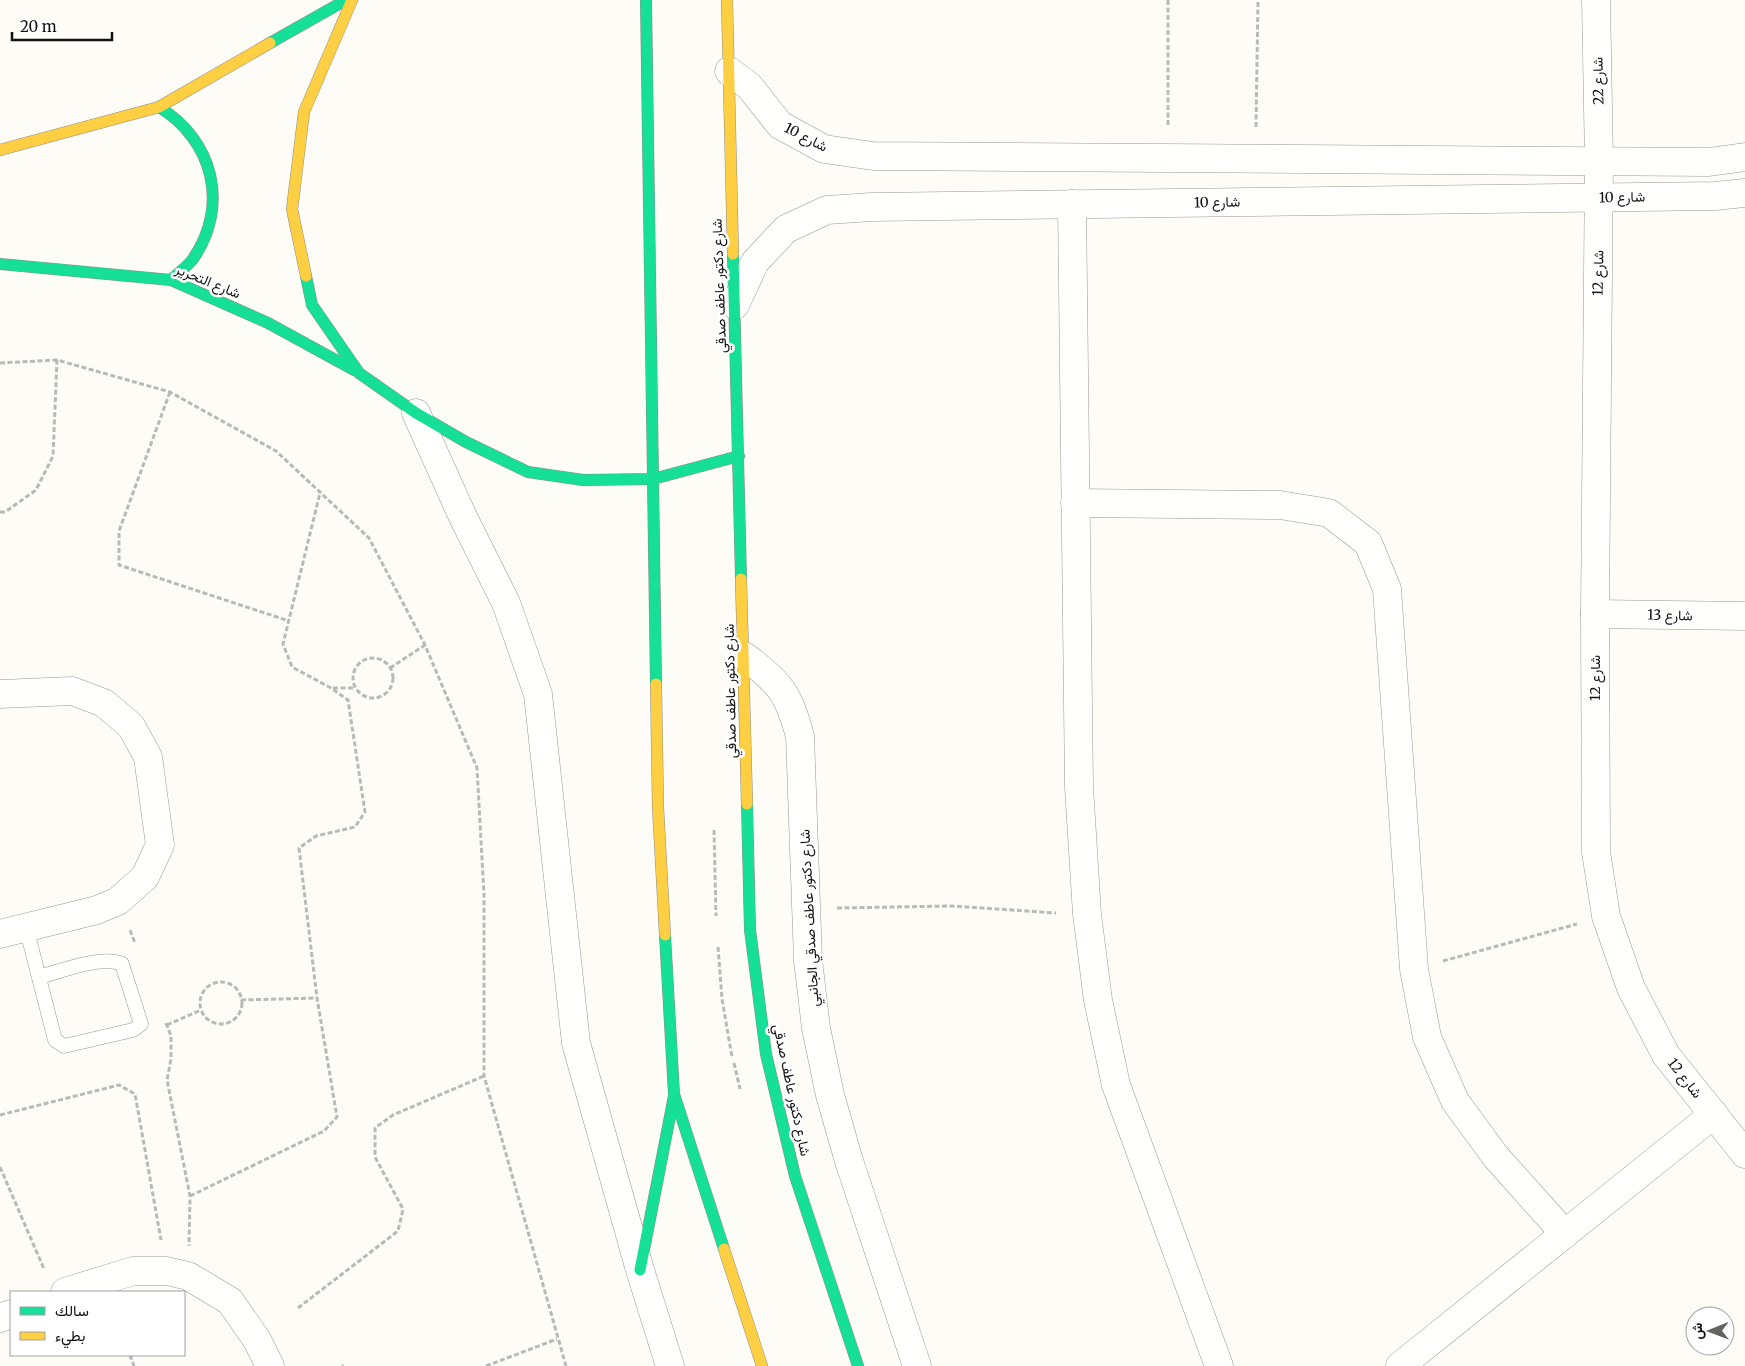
<svg xmlns="http://www.w3.org/2000/svg" width="1745" height="1366" font-family="Merriweather,Vazirmatn,serif">
<rect width="100%" height="100%" fill="#fdfcf7"/>
<g fill="none" stroke-linecap="round" stroke-linejoin="round">
<defs>
<path id="lane" d="M26 927 55 1040 64 1046 133 1030 141 1024 122 964C101 955 62 971 39 977"/>
<g id="street">
<polyline points="1596,0 1599,161 1595,614 1596,852 1606,916 1631,988 1666,1055 1745,1154"/>
<polyline points="729,71 749,86 780,125 824,149 873,156 1709,162 1745,157"/>
<polyline points="1072,204 1079,787 1087,914 1098,1000 1116,1085 1219,1366"/>
<polyline points="735,305 755,262 786,229 827,210 872,207 1715,196 1745,193"/>
<polyline points="416,413 463,517 506,603 538,694 576,1043 640,1270 670,1366"/>
<polyline points="1075,503 1280,505 1329,513 1368,543 1387,589 1414,969 1427,1037 1455,1101 1496,1157 1565,1234"/>
<polyline points="1595,614 1745,616"/>
<path d="M744 656C781 683 788 693 800 736L808 960 816 1028 830 1095 849 1161 917 1366"/>
<polyline points="0,694 72,691 104,703 131,726 148,757 160,845 145,877 118,901 97,910 0,934"/>
<polyline points="65,1292 133,1271 167,1271 188,1276 230,1301 257,1340 270,1366"/>
<polyline points="0,1318 11,1314"/>
<polyline points="1400,1366 1714,1114"/>
</g>
<g id="fast">
<polyline points="646,0 656,684"/>
<polyline points="270,43 346,0"/>
<path d="M159 107C213 140 230 205 193 259 187 267 178 273 171 280"/>
<polyline points="733,254 741,579"/>
<polyline points="0,264 171,280 268,323 354,370"/>
<polyline points="306,276 312,305 359,373 416,413 466,442 528,472 583,480 653,479 739,456"/>
<polyline points="747,804 750,930 766,1054 795,1176 858,1366"/>
<polyline points="665,935 674,1094 724,1249"/>
<polyline points="640,1270 674,1096"/>
</g>
<g id="slow">
<polyline points="727,0 733,254"/>
<polyline points="0,150 159,107 270,43"/>
<polyline points="306,276 292,209 304,112 352,0"/>
<polyline points="741,579 747,804"/>
<polyline points="656,684 658,807 665,935"/>
<polyline points="724,1249 762,1366"/>
</g>
</defs>
<use href="#lane" stroke="#979795" stroke-width="15"/>
<use href="#street" stroke="#979795" stroke-width="29"/>
<use href="#fast" stroke="#8e8d8b" stroke-width="12"/>
<use href="#slow" stroke="#8e8d8b" stroke-width="12"/>
<g stroke="#b9b9b8" stroke-width="3" stroke-dasharray="5 2.5" stroke-linecap="butt">
<polyline points="1168,0 1168,127"/>
<polyline points="1256,127 1258,0"/>
<polyline points="0,363 57,360 170,392 276,451 369,538 425,645 477,768 484,895 484,1076 566,1366"/>
<polyline points="170,392 119,531 119,565 289,621"/>
<polyline points="0,512 5,512 36,490 53,456 57,360"/>
<circle cx="373" cy="678" r="20"/>
<polyline points="390,668 425,645"/>
<polyline points="333,688 355,688"/>
<polyline points="714,830 716,916"/>
<polyline points="837,908 952,906 1056,913"/>
<polyline points="130,930 135,943"/>
<polyline points="718,947 722,999 732,1057"/>
<polyline points="1443,961 1577,924"/>
<circle cx="221" cy="1003" r="21"/>
<polyline points="241,1000 317,998"/>
<polyline points="166,1023 171,1036 171,1059 167,1080 190,1196 189,1246"/>
<polyline points="167,1025 201,1010"/>
<polyline points="734,1063 740,1089"/>
<polyline points="0,1115 119,1085 135,1094 161,1240"/>
<polyline points="0,1167 44,1269"/>
<polyline points="190,1196 324,1131 337,1117 317,998 299,848 316,836 355,827 365,812 348,700 331,688 292,667 283,644 320,493"/>
<polyline points="298,1308 398,1231 403,1209 375,1157 375,1128 393,1115 484,1076"/>
<polyline points="130,1355 134,1366"/>
<polyline points="342,1365 343,1366"/>
<polyline points="486,1366 557,1339"/>
</g>
<use href="#lane" stroke="#fffffe" stroke-width="14"/>
<use href="#street" stroke="#fffffe" stroke-width="28"/>
<use href="#fast" stroke="#16e098" stroke-width="11"/>
<use href="#slow" stroke="#ffcf43" stroke-width="11"/>
</g>
<g text-anchor="middle" dominant-baseline="central" stroke-width="5" stroke-linejoin="round" paint-order="stroke">
<g font-size="14" fill="#111" stroke="#fff">
<text transform="translate(1598 81) rotate(-91)">شارع 22</text>
<text transform="translate(806 137) rotate(27)">شارع 10</text>
<text transform="translate(1622 197) rotate(-1)">شارع 10</text>
<text transform="translate(1217 202) rotate(-1)">شارع 10</text>
<text transform="translate(1598 273) rotate(-89)">شارع 12</text>
<text transform="translate(208 281) rotate(22)">شارع التحرير</text>
<text transform="translate(719 286) rotate(-92)">شارع دكتور عاطف صدقي</text>
<text transform="translate(1670 615) rotate(1)">شارع 13</text>
<text transform="translate(1595 678) rotate(-90)">شارع 12</text>
<text transform="translate(730 691) rotate(-91)">شارع دكتور عاطف صدقي</text>
<text transform="translate(809 918) rotate(-93)">شارع دكتور عاطف صدقي الجانبي</text>
<text transform="translate(1685 1078) rotate(52)">شارع 12</text>
<text transform="translate(792 1090) rotate(78)">شارع دكتور عاطف صدقي</text>
</g>
</g>
<rect x="10" y="1291" width="175" height="65" fill="#ffffff" stroke="#a0a0a0"/>
<rect x="20" y="1307" width="25" height="8" fill="#16e098" stroke="#a0a0a0"/>
<text x="55" y="1316" font-size="15" fill="#111111">سالك</text>
<rect x="20" y="1332" width="25" height="8" fill="#ffcf43" stroke="#a0a0a0"/>
<text x="55" y="1341" font-size="15" fill="#111111">بطيء</text>
<g transform="translate(1710 1331) rotate(269)"><circle r="24" fill="#ffffff" stroke="#a0a0a0"/>
<path d="M0-4L9 19L0 12L-9 19Z" fill="#646362"/>
<text y="-8" font-size="14" font-weight="bold" text-anchor="middle" fill="#111111">ش</text>
</g>
<path d="M12 32v8h100v-8" fill="none" stroke="#111111" stroke-width="2.5"/>
<text x="20" y="32" font-size="15" fill="#111111" stroke="#ffffff" stroke-width="4" paint-order="stroke">20 m</text>
</svg>
